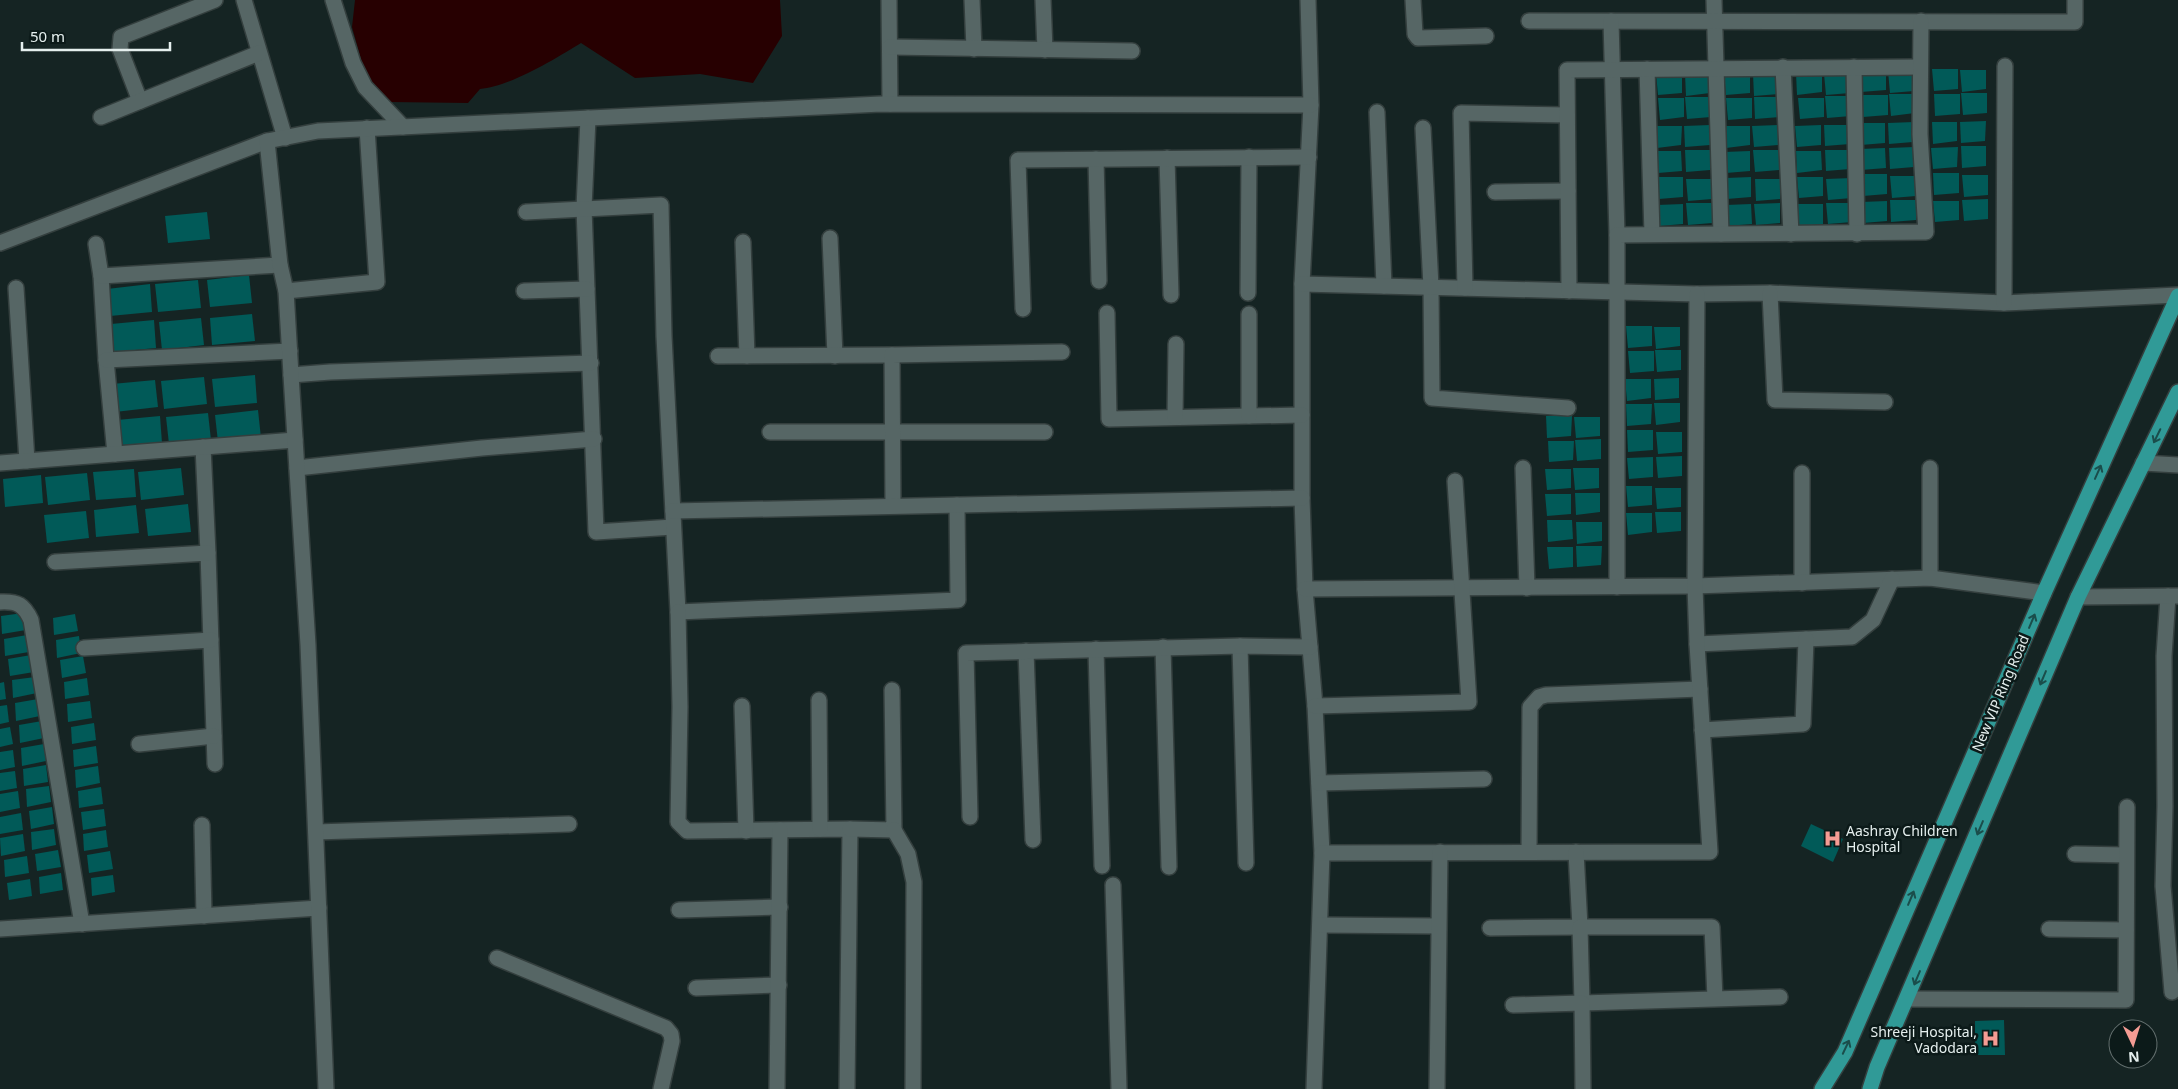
<svg xmlns="http://www.w3.org/2000/svg" width="2178" height="1089" font-family="'Noto Sans',sans-serif">
<rect width="100%" height="100%" fill="#152423"/>
<path fill="#270001" d="M355 0H780L782 36 753 83 700 74 635 78 581 43C555 59 509 87 480 89L468 103 389 102 368 84 352 27Z"/>
<g fill="#015a58">
<polygon points="1932,69 1958,69 1958,89 1934,91"/>
<polygon points="1886,70 1886,90 1861,92 1860,71"/>
<polygon points="1960,70 1986,70 1986,89 1962,92"/>
<polygon points="1888,71 1914,71 1914,91 1890,93"/>
<polygon points="1656,73 1682,73 1682,93 1658,95"/>
<polygon points="1750,73 1750,93 1726,95 1724,74"/>
<polygon points="1796,73 1822,73 1822,92 1797,95"/>
<polygon points="1685,74 1710,74 1710,93 1686,96"/>
<polygon points="1753,74 1779,74 1779,94 1754,96"/>
<polygon points="1824,74 1850,74 1850,93 1826,95"/>
<polygon points="1961,93 1987,93 1987,113 1963,115"/>
<polygon points="1889,94 1915,94 1915,113 1891,116"/>
<polygon points="1934,94 1960,94 1960,114 1935,116"/>
<polygon points="1862,95 1888,95 1888,115 1863,117"/>
<polygon points="1825,96 1851,96 1851,116 1827,118"/>
<polygon points="1685,97 1711,97 1711,117 1687,119"/>
<polygon points="1754,97 1780,97 1780,117 1755,119"/>
<polygon points="1658,98 1684,98 1684,117 1660,120"/>
<polygon points="1726,98 1752,98 1752,118 1728,120"/>
<polygon points="1798,98 1824,98 1824,117 1800,119"/>
<polygon points="1986,121 1985,141 1961,143 1960,122"/>
<polygon points="1914,122 1913,142 1889,144 1888,123"/>
<polygon points="1932,122 1957,122 1957,141 1933,144"/>
<polygon points="1859,123 1885,123 1885,143 1861,145"/>
<polygon points="1710,125 1710,145 1685,147 1684,126"/>
<polygon points="1778,125 1778,145 1754,147 1752,126"/>
<polygon points="1821,125 1821,145 1797,147 1795,126"/>
<polygon points="1824,125 1849,125 1850,144 1825,146"/>
<polygon points="1656,126 1682,126 1681,145 1657,148"/>
<polygon points="1724,126 1750,126 1750,145 1726,148"/>
<polygon points="1961,146 1986,146 1986,166 1962,168"/>
<polygon points="1914,147 1914,167 1890,169 1889,148"/>
<polygon points="1958,147 1957,167 1933,169 1931,148"/>
<polygon points="1885,148 1886,168 1861,170 1860,149"/>
<polygon points="1685,150 1711,150 1710,170 1686,172"/>
<polygon points="1753,150 1779,150 1779,170 1755,172"/>
<polygon points="1825,150 1851,150 1850,169 1826,171"/>
<polygon points="1656,151 1681,151 1682,171 1658,173"/>
<polygon points="1750,151 1750,171 1726,173 1724,152"/>
<polygon points="1796,151 1821,151 1822,170 1797,173"/>
<polygon points="1933,173 1959,173 1959,193 1934,195"/>
<polygon points="1861,174 1887,174 1887,194 1863,196"/>
<polygon points="1962,175 1988,175 1988,195 1964,197"/>
<polygon points="1890,176 1916,176 1916,196 1892,198"/>
<polygon points="1657,177 1683,177 1683,197 1659,199"/>
<polygon points="1751,177 1751,197 1727,199 1726,178"/>
<polygon points="1797,177 1823,177 1823,196 1799,198"/>
<polygon points="1852,178 1852,198 1828,200 1826,179"/>
<polygon points="1686,179 1712,179 1712,199 1688,201"/>
<polygon points="1755,179 1781,179 1780,199 1756,201"/>
<polygon points="1988,199 1988,219 1964,221 1962,200"/>
<polygon points="1890,200 1916,200 1916,220 1891,222"/>
<polygon points="1887,201 1887,221 1863,223 1861,202"/>
<polygon points="1933,201 1959,201 1959,220 1935,222"/>
<polygon points="1686,203 1712,203 1712,223 1688,225"/>
<polygon points="1780,203 1780,223 1756,225 1754,204"/>
<polygon points="1826,203 1852,203 1852,222 1828,224"/>
<polygon points="1683,204 1683,224 1659,226 1657,205"/>
<polygon points="1751,204 1752,224 1727,226 1726,205"/>
<polygon points="1797,204 1823,204 1823,224 1799,226"/>
<polygon points="207,212 210,239 168,243 165,216"/>
<polygon points="249,275 252,303 210,307 207,280"/>
<polygon points="198,280 201,308 158,312 155,284"/>
<polygon points="150,284 152,312 110,316 107,289"/>
<polygon points="252,314 255,341 212,345 210,318"/>
<polygon points="201,318 204,345 162,350 159,322"/>
<polygon points="154,320 156,348 114,352 111,324"/>
<polygon points="1626,326 1652,326 1652,346 1628,348"/>
<polygon points="1654,327 1680,327 1680,346 1656,349"/>
<polygon points="1655,350 1681,350 1681,370 1657,372"/>
<polygon points="1628,351 1654,351 1654,371 1630,373"/>
<polygon points="255,375 257,403 215,407 212,379"/>
<polygon points="204,377 207,404 164,409 161,381"/>
<polygon points="1679,378 1679,398 1655,400 1654,379"/>
<polygon points="1625,379 1651,379 1651,398 1627,401"/>
<polygon points="155,380 158,407 115,412 112,384"/>
<polygon points="1654,403 1680,403 1680,422 1656,425"/>
<polygon points="1626,404 1652,404 1651,424 1627,426"/>
<polygon points="258,410 261,438 218,442 215,415"/>
<polygon points="208,413 211,440 169,444 166,417"/>
<polygon points="160,416 162,443 120,448 117,420"/>
<polygon points="1546,416 1572,416 1571,436 1547,438"/>
<polygon points="1574,417 1600,417 1600,436 1576,438"/>
<polygon points="1627,430 1653,430 1653,450 1628,452"/>
<polygon points="1656,432 1682,432 1682,452 1658,454"/>
<polygon points="1601,439 1601,459 1577,461 1575,440"/>
<polygon points="1548,441 1574,441 1573,460 1549,462"/>
<polygon points="1682,456 1682,476 1658,478 1656,457"/>
<polygon points="1653,457 1653,477 1629,479 1627,458"/>
<polygon points="181,468 184,495 141,500 138,472"/>
<polygon points="1573,468 1599,468 1599,488 1575,490"/>
<polygon points="134,469 136,497 96,500 93,472"/>
<polygon points="1545,469 1571,469 1571,488 1547,490"/>
<polygon points="87,473 90,500 48,505 45,477"/>
<polygon points="41,475 43,503 5,507 3,479"/>
<polygon points="1626,486 1652,486 1652,505 1628,507"/>
<polygon points="1655,488 1681,488 1681,507 1657,509"/>
<polygon points="1575,493 1600,493 1600,512 1576,515"/>
<polygon points="1545,494 1571,494 1571,514 1547,516"/>
<polygon points="188,504 191,532 148,536 145,509"/>
<polygon points="136,505 139,533 96,537 94,510"/>
<polygon points="86,511 89,538 47,543 44,515"/>
<polygon points="1655,512 1681,512 1681,531 1657,533"/>
<polygon points="1626,513 1652,513 1652,532 1628,535"/>
<polygon points="1547,520 1572,520 1573,539 1548,542"/>
<polygon points="1576,522 1602,522 1602,541 1577,544"/>
<polygon points="1576,546 1602,546 1601,565 1577,567"/>
<polygon points="1547,547 1573,547 1573,567 1549,569"/>
<polygon points="23,613 26,630 2,634 1,616"/>
<polygon points="75,614 78,631 54,635 53,618"/>
<polygon points="27,635 29,652 5,656 4,639"/>
<polygon points="79,636 81,653 57,658 56,640"/>
<polygon points="31,655 34,672 10,676 8,659"/>
<polygon points="83,656 86,673 62,678 60,660"/>
<polygon points="35,677 37,693 13,698 12,680"/>
<polygon points="87,678 89,695 65,699 64,682"/>
<polygon points="4,682 6,699 0,700 0,683"/>
<polygon points="38,699 40,716 16,721 15,703"/>
<polygon points="90,701 92,718 68,722 67,704"/>
<polygon points="7,705 9,722 0,724 0,706"/>
<polygon points="42,721 44,738 20,743 19,725"/>
<polygon points="94,723 96,740 72,744 71,727"/>
<polygon points="10,727 13,744 0,747 0,729"/>
<polygon points="44,744 46,761 22,766 21,748"/>
<polygon points="96,746 98,763 74,767 73,750"/>
<polygon points="13,750 15,767 0,770 0,752"/>
<polygon points="46,765 48,782 24,786 23,769"/>
<polygon points="98,766 100,783 76,788 75,770"/>
<polygon points="15,771 17,788 0,791 0,773"/>
<polygon points="49,786 51,802 27,807 26,789"/>
<polygon points="101,787 103,804 79,808 78,791"/>
<polygon points="18,791 20,808 0,812 0,794"/>
<polygon points="52,807 54,824 31,829 29,811"/>
<polygon points="104,809 106,826 83,830 81,812"/>
<polygon points="21,813 23,830 0,834 0,817"/>
<polygon points="1811,824 1843,839 1833,862 1801,846"/>
<polygon points="54,829 56,845 32,850 31,832"/>
<polygon points="106,830 108,847 84,851 83,834"/>
<polygon points="23,834 25,851 1,856 0,838"/>
<polygon points="58,850 61,867 37,871 35,854"/>
<polygon points="110,851 113,869 89,873 87,855"/>
<polygon points="27,856 29,873 5,877 4,860"/>
<polygon points="61,873 63,890 40,894 39,877"/>
<polygon points="113,875 115,892 92,896 91,878"/>
<polygon points="30,879 32,896 9,900 7,883"/>
<polygon points="2004,1020 2005,1055 1975,1055 1975,1021"/>
</g>
<g fill="none" stroke-linecap="round" stroke-linejoin="round">
<defs>
<g id="street">
<polyline points="244,0 285,138"/>
<polyline points="333,0 353,63 365,87 403,127"/>
<polyline points="889,0 890,104"/>
<polyline points="972,0 974,49"/>
<polyline points="1043,0 1045,50"/>
<polyline points="1308,0 1311,105 1302,284 1302,498 1305,589 1315,706 1322,853 1314,1089"/>
<polyline points="1413,0 1415,34 1418,38 1486,36"/>
<polyline points="1714,0 1721,234"/>
<polyline points="1529,21 2075,22 2075,0"/>
<polyline points="1611,21 1617,235"/>
<polyline points="890,47 1132,51"/>
<polyline points="1783,67 1791,234"/>
<polyline points="1854,67 1857,234"/>
<polyline points="1647,69 1652,234"/>
<polyline points="140,101 120,49 121,37 215,0"/>
<polyline points="1377,112 1384,286"/>
<polyline points="101,117 259,53"/>
<polyline points="588,118 584,208 596,532 673,527"/>
<polyline points="1423,128 1431,287 1432,398 1568,408"/>
<polyline points="1167,158 1171,295"/>
<polyline points="1096,159 1099,281"/>
<polyline points="1495,192 1568,191"/>
<polyline points="526,212 661,205 664,336 678,612 958,600 957,505"/>
<polyline points="830,238 835,356"/>
<polyline points="743,242 747,356"/>
<polyline points="0,243 267,141"/>
<polyline points="96,244 101,276 106,360 115,454"/>
<polyline points="101,276 280,265"/>
<polyline points="1302,284 1697,294 1770,293 2004,303 2178,295"/>
<polyline points="16,288 27,461"/>
<polyline points="1465,288 1461,113 1567,115"/>
<polyline points="286,291 377,282 367,128"/>
<polyline points="524,291 587,289"/>
<polyline points="1569,291 1567,70 1920,67"/>
<polyline points="1248,293 1249,157"/>
<polyline points="1770,293 1775,400 1885,402"/>
<polyline points="2004,303 2005,66"/>
<polyline points="1023,309 1018,160 1309,157"/>
<polyline points="1107,313 1109,419 1302,415"/>
<polyline points="1249,314 1249,416"/>
<polyline points="718,356 892,355"/>
<polyline points="106,360 290,351"/>
<polyline points="291,375 330,372 591,363"/>
<polyline points="1175,417 1176,344"/>
<polyline points="770,432 1045,432"/>
<polyline points="203,447 208,553 215,764"/>
<polyline points="0,463 295,440"/>
<polyline points="2143,463 2178,465"/>
<polyline points="297,468 482,448 594,439"/>
<polyline points="1523,468 1527,588"/>
<polyline points="1930,468 1930,578"/>
<polyline points="893,505 892,355 1062,352"/>
<polyline points="673,511 1302,498"/>
<polyline points="55,562 208,553"/>
<polyline points="1802,583 1802,473"/>
<polyline points="1617,587 1617,235 1926,232 1920,134 1921,21"/>
<polyline points="1305,589 1695,586 1930,578 2044,593"/>
<polyline points="2168,596 2164,656 2165,806 2163,886 2172,992"/>
<polyline points="2078,597 2177,596"/>
<path d="M0 602C18 601 24 605 31 620L82 924"/>
<polyline points="678,612 680,707 678,822 687,831 850,829 847,1089"/>
<polyline points="1697,644 1852,637 1873,620 1892,579"/>
<polyline points="1240,646 1246,863"/>
<polyline points="1163,647 1169,867"/>
<polyline points="84,648 211,640"/>
<polyline points="1096,649 1102,866"/>
<polyline points="1026,651 1033,840"/>
<polyline points="819,700 820,829"/>
<polyline points="742,706 746,831"/>
<polyline points="1315,706 1469,702 1455,481"/>
<polyline points="1702,730 1803,724 1806,639"/>
<polyline points="139,744 214,736"/>
<polyline points="1319,783 1484,779"/>
<polyline points="970,817 966,653 1240,646 1310,647"/>
<polyline points="202,825 204,916"/>
<polyline points="850,829 894,830 892,690"/>
<polyline points="894,830 908,854 914,882 913,1089"/>
<polyline points="316,832 569,824"/>
<polyline points="1529,852 1530,707 1539,697 1546,695 1700,689"/>
<polyline points="1322,853 1710,852 1697,644 1695,586 1697,294"/>
<polyline points="2075,854 2126,855"/>
<polyline points="1113,885 1119,1089"/>
<polyline points="679,910 780,907"/>
<polyline points="1320,925 1437,926"/>
<polyline points="1490,928 1580,927 1576,852"/>
<polyline points="0,929 319,908"/>
<polyline points="2049,929 2126,930"/>
<polyline points="497,958 666,1028 671,1034 672,1041 661,1089"/>
<polyline points="696,988 779,985"/>
<polyline points="1715,999 1712,927 1580,927 1582,1003 1780,997"/>
<polyline points="1908,999 2126,1000 2127,807"/>
<polyline points="1513,1005 1582,1003 1583,1089"/>
<polyline points="326,1089 308,645 291,375 286,291 280,265 267,141 318,131 881,104 1311,105"/>
<polyline points="777,1089 780,830"/>
<polyline points="1437,1089 1440,852"/>
</g>
<g id="primary">
<polyline points="1822,1089 1845,1052 2044,593 2178,296"/>
<polyline points="1870,1089 1877,1067 2078,597 2178,392"/>
</g>
</defs>
<use href="#street" stroke="#343f3e" stroke-width="18"/>
<use href="#primary" stroke="#343f3e" stroke-width="18"/>
<use href="#street" stroke="#566665" stroke-width="15"/>
<use href="#primary" stroke="#309a97" stroke-width="15"/>
</g>
<defs><path id="oneway-shaft" d="M-6 0H5M1.5-3L5.5 0L1.5 3" fill="none" stroke-width="1.6" stroke-linecap="round" stroke-linejoin="round" transform="scale(1.25)"/></defs>
<g stroke="#1a4d4b">
<use href="#oneway-shaft" transform="translate(2157 436) rotate(116)"/>
<use href="#oneway-shaft" transform="translate(2098 472) rotate(-66)"/>
<use href="#oneway-shaft" transform="translate(2032 621) rotate(-67)"/>
<use href="#oneway-shaft" transform="translate(2043 678) rotate(113)"/>
<use href="#oneway-shaft" transform="translate(1980 828) rotate(113)"/>
<use href="#oneway-shaft" transform="translate(1911 898) rotate(-67)"/>
<use href="#oneway-shaft" transform="translate(1917 978) rotate(113)"/>
<use href="#oneway-shaft" transform="translate(1846 1047) rotate(-65)"/>
</g>
<defs>
<symbol id="hospital-bare" viewBox="-9 -9 18 18"><path d="M-5-5h3v3.5h4V-5h3V5h-3V1.5h-4V5h-3Z" fill="#f59c94" stroke="#0c1a19" stroke-width="2.5" paint-order="stroke"/></symbol>
</defs>
<g fill-rule="evenodd">
<use href="#hospital-bare" x="1820" y="826" width="25" height="25"/>
<use href="#hospital-bare" x="1978" y="1026" width="25" height="25"/>
</g>
<g text-anchor="middle" dominant-baseline="central" stroke-width="5" stroke-linejoin="round" paint-order="stroke">
<g font-size="14" fill="#e5efee" stroke="#0c1a19">
<text transform="translate(2000 693) rotate(-67)">New VIP Ring Road</text>
</g>
<g font-size="14" fill="#e5efee" stroke="#0c1a19" text-anchor="start">
<text x="1846" y="830">Aashray Children<tspan x="1846" dy="16">Hospital</tspan></text>
<text x="1977" y="1031" text-anchor="end">Shreeji Hospital,<tspan x="1977" dy="16">Vadodara</tspan></text>
</g>
</g>
<g transform="translate(2133 1044) rotate(176)"><circle r="24" fill="#0c1a19" stroke="#636f6e"/>
<path d="M0-4L9 19L0 12L-9 19Z" fill="#f59c94"/>
<text y="-8" font-size="14" font-weight="bold" text-anchor="middle" fill="#e5efee">N</text>
</g>
<path d="M22 42v8h148v-8" fill="none" stroke="#e5efee" stroke-width="2.5"/>
<text x="30" y="42" font-size="15" fill="#e5efee" stroke="#0c1a19" stroke-width="4" paint-order="stroke">50 m</text>
</svg>
